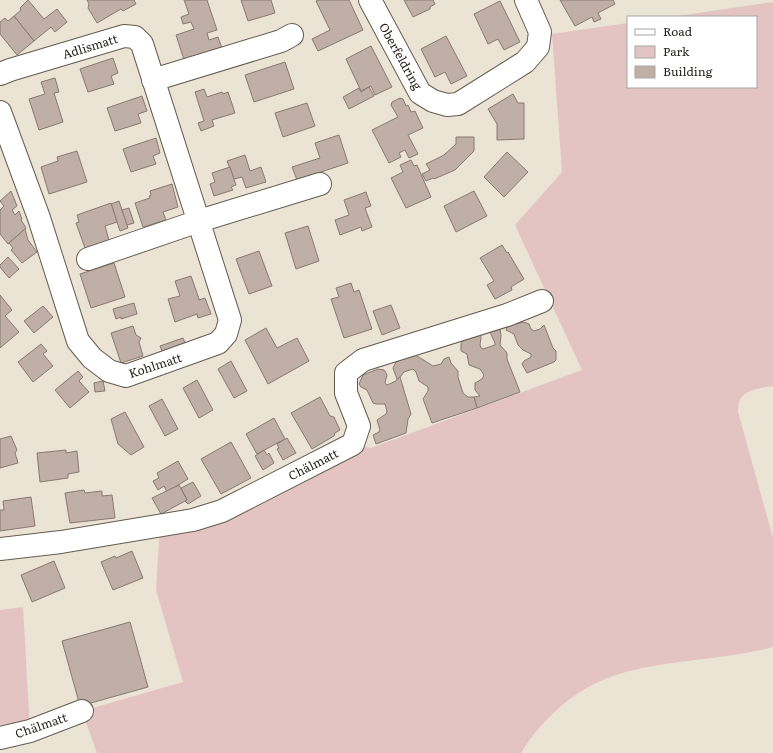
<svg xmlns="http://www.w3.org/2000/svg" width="773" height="753" font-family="Literata,serif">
<rect width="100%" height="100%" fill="#ebe3d4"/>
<g fill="#e4c4c3">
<path d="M773 2V386C762 388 743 389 739 402 738 405 738 409 738 412L773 538V647C725 660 674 659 626 672 582 683 545 714 521 753H97L82 711 183 682 156 590 160 526 353 444 371 448 582 370 515 225 562 172 552 34 628 23V87H756V17H671Z"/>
<polygon points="23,607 30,731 0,738 0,610"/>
</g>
<g fill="#bfafa6" stroke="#887a71">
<polygon points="28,0 44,19 57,9 67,22 55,32 51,27 34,41 14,16 21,10 20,8"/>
<polygon points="87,0 134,0 136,4 123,11 121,9 97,23 88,8 89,4"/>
<polygon points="184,0 207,0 217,30 207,33 209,40 218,37 223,51 185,63 176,35 194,29 191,22 183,24 181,17 189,14"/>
<polygon points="241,0 271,0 275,13 248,21"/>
<polygon points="318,0 349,0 363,30 318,51 312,39 330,30 316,1"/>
<polygon points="404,0 433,0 435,4 430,7 430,9 413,17"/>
<polygon points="560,0 613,0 615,4 598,13 601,19 594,22 592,17 575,26"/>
<polygon points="500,1 520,42 504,50 498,39 488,44 474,14"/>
<polygon points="14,16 34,41 17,55 0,34 0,22 5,18 8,21"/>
<polygon points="446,36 467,76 451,84 445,72 435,77 421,49"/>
<polygon points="371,46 392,87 375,95 371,86 361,91 346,59"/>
<polygon points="113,58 118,73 111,76 114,84 88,92 80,69"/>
<polygon points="285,62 294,89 254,102 245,75"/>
<polygon points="55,78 59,92 54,93 63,122 39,130 29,99 45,94 41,82"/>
<polygon points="369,87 374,96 349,109 343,97 359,88 361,92"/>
<polygon points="204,89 207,97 222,92 223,94 228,92 235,113 212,120 214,126 201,131 198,123 204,121 195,92"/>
<polygon points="513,94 518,103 524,103 524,139 497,140 497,124 488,109"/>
<polygon points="142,96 147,111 138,114 141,123 115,131 107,108"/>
<polygon points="400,98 403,99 406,106 408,105 411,112 415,111 423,128 408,135 418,154 409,158 405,150 399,153 401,157 389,163 372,130 398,117 391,105 392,102"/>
<polygon points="307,103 315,126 283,137 275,113"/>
<polygon points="339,135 348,163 297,180 292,167 320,158 315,143"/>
<polygon points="456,137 474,137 474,151 455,170 434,179 433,178 426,181 422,174 430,170 426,164 444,155 456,144"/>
<polygon points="156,138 160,153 153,156 156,164 131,172 123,149"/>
<polygon points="77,151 87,182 49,194 41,167 58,161 57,157"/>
<polygon points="507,152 528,172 504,197 484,177"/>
<polygon points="245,155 250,171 261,167 266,182 246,188 242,177 234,179 227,161"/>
<polygon points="411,160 414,166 417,165 431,197 406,208 391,178 403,172 400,165"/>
<polygon points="230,167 236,185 231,187 233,190 214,196 210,184 215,182 212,173"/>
<polygon points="172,184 178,207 163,212 166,220 143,227 135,203 150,198 149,196 151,195 150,191"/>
<polygon points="11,191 17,206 12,210 15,215 19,211 22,219 21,220 26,228 8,244 0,234 0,210 4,206 0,201"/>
<polygon points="474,191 487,216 456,232 444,206"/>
<polygon points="366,192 371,206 365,208 372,227 362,231 361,227 340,235 335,220 349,215 344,200"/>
<polygon points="119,201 128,228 120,231 111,204"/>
<polygon points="111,203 117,222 105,226 109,240 85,248 76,223 79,222 77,215"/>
<polygon points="129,208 134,223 127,225 122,210"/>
<polygon points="308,226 319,261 296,269 285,233"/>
<polygon points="25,229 28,240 37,252 22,263 11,250 13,248 9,243"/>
<polygon points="502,245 507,253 508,252 524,279 511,287 512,290 495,299 487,285 494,281 480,258"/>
<polygon points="259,251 272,286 249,294 236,259"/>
<polygon points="8,257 19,269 9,278 0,267 0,265"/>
<polygon points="114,263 125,297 91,308 80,274"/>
<polygon points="191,276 199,299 199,300 205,298 211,314 198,318 197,314 175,322 168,299 180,296 175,281"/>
<polygon points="351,283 354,292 359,290 372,329 344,338 331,299 339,297 336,288"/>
<polygon points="0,295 12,310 5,316 19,332 0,348"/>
<polygon points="134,303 137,314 121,319 121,317 116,319 113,309"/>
<polygon points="391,305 400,328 382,335 373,311"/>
<polygon points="43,306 53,317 34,333 24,321"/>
<polygon points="524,322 529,324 531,329 534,331 540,329 544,325 553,348 556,351 556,360 554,362 527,373 522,364 524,361 531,357 531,354 523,350 518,345 514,334 506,330 507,326"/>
<polygon points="133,326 136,335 141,338 139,342 143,356 121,363 111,333"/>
<polygon points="266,328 277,348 297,338 309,361 268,384 245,340"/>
<polygon points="500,329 501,335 500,345 507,353 507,359 520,392 477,408 474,397 480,396 475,390 475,383 482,379 484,375 480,369 469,365 467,354 461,351 461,344 463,340 480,335 481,337 480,345 481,348 483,349 495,345 495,343 490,332"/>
<polygon points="183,338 187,347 164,356 160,346"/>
<polygon points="41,344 47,351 43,354 53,366 33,382 18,362"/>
<polygon points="414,354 433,366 441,364 444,359 449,357 451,363 458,371 458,377 463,393 468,397 474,397 477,408 432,423 423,399 428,391 428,387 419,381 416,372 413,369 404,372 400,377 397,379 394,371 393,368 396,362"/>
<polygon points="231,361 247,391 234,398 218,369"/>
<polygon points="378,369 384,370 386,373 387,375 385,383 387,385 396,381 397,379 400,377 411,414 408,419 406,433 376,444 373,435 379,432 380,430 377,420 386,414 387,411 385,404 376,404 373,403 367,390 361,387 359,384 363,375"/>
<polygon points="78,371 83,377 79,381 89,392 70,408 55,390"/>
<polygon points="197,380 213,410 199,418 183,388"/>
<polygon points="103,381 105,391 95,392 94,383"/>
<polygon points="320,397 330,416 334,417 340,430 335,433 334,436 312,449 291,413"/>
<polygon points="162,399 178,429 165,436 149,406"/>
<polygon points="125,412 144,447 131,455 118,444 111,419"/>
<polygon points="274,418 285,439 257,454 246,434"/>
<polygon points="11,436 17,450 15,453 18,463 0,468 0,439"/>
<polygon points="287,438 296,453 283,460 277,449 279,448 277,444"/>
<polygon points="231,442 251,478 221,494 201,459"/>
<polygon points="66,450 66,453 77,451 79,472 68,474 68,478 40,482 37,453"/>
<polygon points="264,450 267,455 269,453 274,463 263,470 255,456"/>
<polygon points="178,461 188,479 167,492 164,486 158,490 153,481 159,478 157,473"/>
<polygon points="193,482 201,496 188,504 185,501 187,500 181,488"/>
<polygon points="179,485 187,500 161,514 152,498"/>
<polygon points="84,490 85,493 102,491 102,496 112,495 115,518 70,523 65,493"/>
<polygon points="31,497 35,526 0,531 0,510 4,510 3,501"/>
<polygon points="132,551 143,578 113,590 101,562 115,556 116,558"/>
<polygon points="54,561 65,588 32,602 21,575"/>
<polygon points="130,622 148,687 80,706 62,641"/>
</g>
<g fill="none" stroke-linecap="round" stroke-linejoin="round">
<defs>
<g id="minor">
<polyline points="370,0 420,93 433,101 447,105 458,104 525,62 538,47 540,32 526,0"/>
<polyline points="0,74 10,70 124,36 135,37 142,44 230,320 226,334 218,343 126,376 109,371 92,358 78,341 39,218 0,112"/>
<polyline points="153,80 281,41 292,35"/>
<polyline points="88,259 199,221 320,184"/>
<polyline points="0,549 61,542 193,520 222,511 353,444 359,426 346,393 346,373 363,360 507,315 542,301"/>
<polyline points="0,738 30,731 82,711"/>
</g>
</defs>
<use href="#minor" stroke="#635c4f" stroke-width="24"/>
<use href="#minor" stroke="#fff" stroke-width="22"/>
</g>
<g text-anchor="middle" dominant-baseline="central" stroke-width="3" stroke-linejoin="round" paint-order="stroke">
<g font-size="12" fill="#211f19" stroke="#fff">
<text transform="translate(90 46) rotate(-17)">Adlismatt</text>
<text transform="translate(401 56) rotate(61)">Oberfeldring</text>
<text transform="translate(155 365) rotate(-18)">Kohlmatt</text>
<text transform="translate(313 464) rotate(-27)">Chälmatt</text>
<text transform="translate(41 725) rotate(-19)">Chälmatt</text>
</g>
</g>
<rect x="627" y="16" width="130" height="72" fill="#ffffff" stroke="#a6a5a3"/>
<rect x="635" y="29" width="20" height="6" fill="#ffffff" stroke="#a6a5a3"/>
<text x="663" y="36" font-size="12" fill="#211f19">Road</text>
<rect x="635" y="46" width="20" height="12" fill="#e4c4c3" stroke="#a6a5a3"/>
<text x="663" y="56" font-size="12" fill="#211f19">Park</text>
<rect x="635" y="66" width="20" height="12" fill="#bfafa6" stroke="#a6a5a3"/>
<text x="663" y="76" font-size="12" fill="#211f19">Building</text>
</svg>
